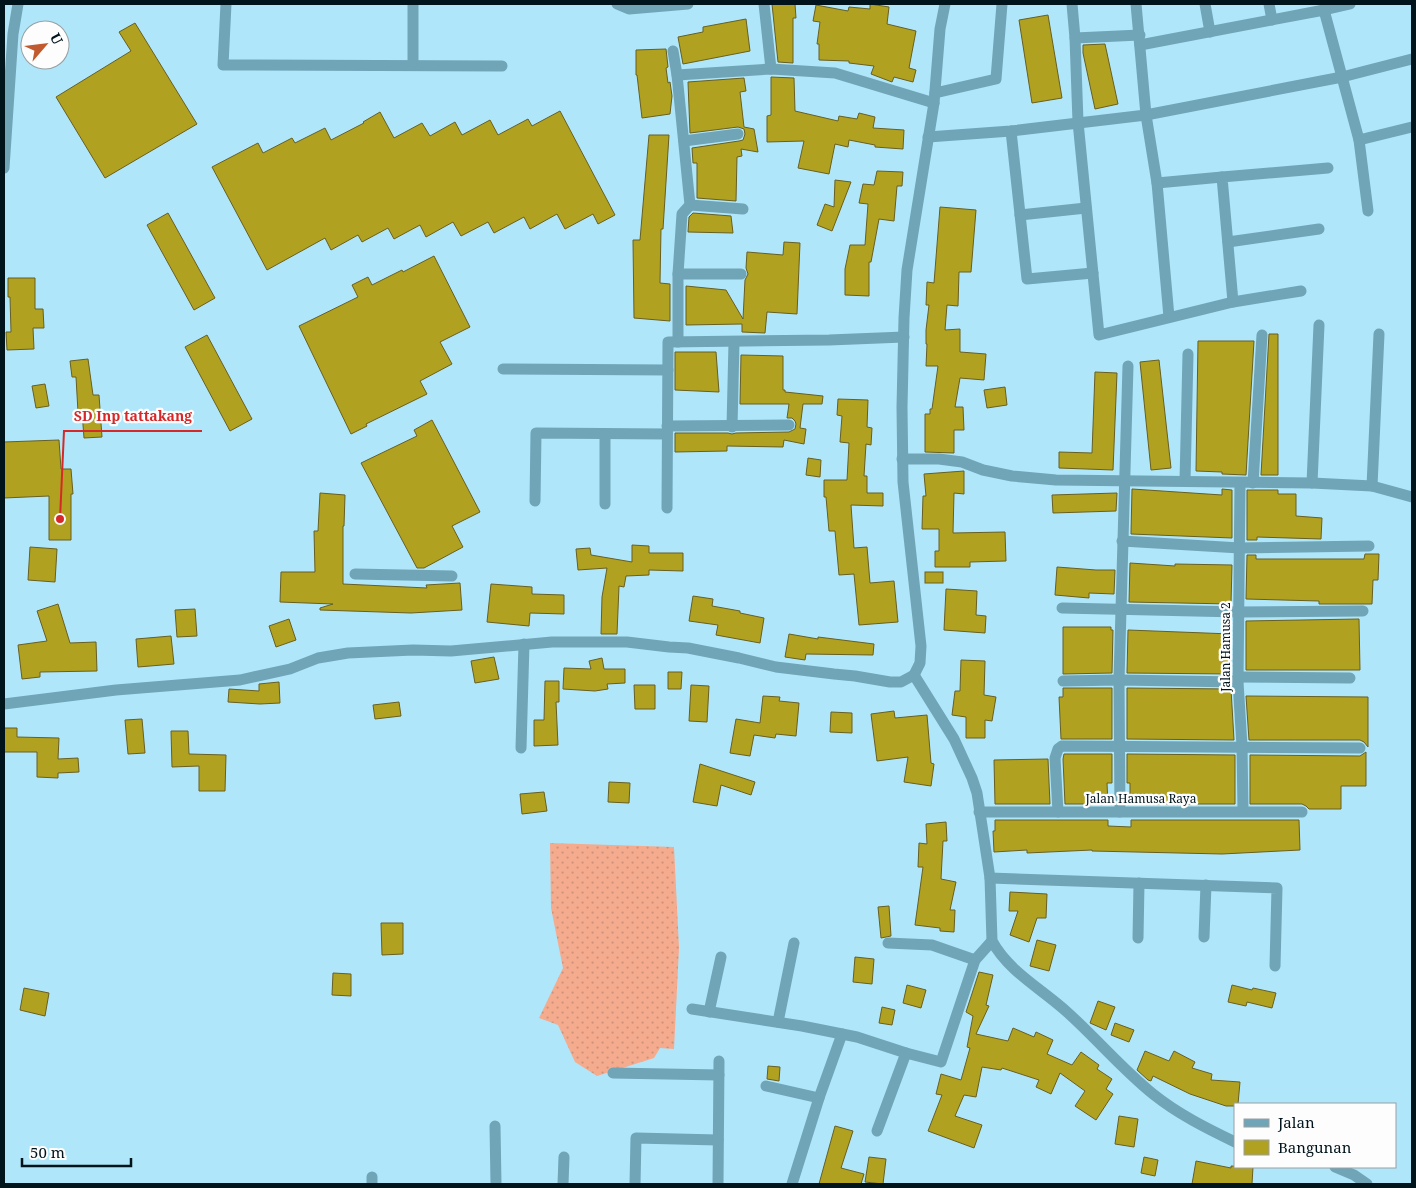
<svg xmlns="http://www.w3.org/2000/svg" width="1416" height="1188" font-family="'Noto Serif',serif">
<defs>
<pattern id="grass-dots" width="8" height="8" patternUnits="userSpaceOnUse" patternTransform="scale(1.25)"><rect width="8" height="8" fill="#f4ab8e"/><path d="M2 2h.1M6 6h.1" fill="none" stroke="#cf927a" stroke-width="1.8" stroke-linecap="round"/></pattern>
</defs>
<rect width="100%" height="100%" fill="#b0e6f9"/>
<polygon fill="url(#grass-dots)" points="550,843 674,847 679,948 674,1049 660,1048 654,1058 597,1076 575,1062 558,1025 539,1018 563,968 551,908"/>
<g fill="#b1a120" stroke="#675f22">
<polygon points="772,4 795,4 796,18 793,18 793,63 778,62"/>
<polygon points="870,4 889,7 887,24 916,31 909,68 916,70 913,82 894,77 892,82 871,74 874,66 849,63 849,61 819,60 819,44 817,44 820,22 813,21 816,5 848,11 849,7 870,9"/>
<polygon points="1048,15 1062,98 1032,103 1019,20"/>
<polygon points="746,19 750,51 683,64 678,37 703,32 703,27"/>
<polygon points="135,23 197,124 105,178 56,97 131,51 119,32"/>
<polygon points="1105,44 1118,104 1095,109 1083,53 1083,45"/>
<polygon points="666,49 668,67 666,68 668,83 670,82 672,96 670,114 642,118 637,75 636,75 636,50"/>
<polygon points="771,77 794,78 795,111 838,121 839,116 857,119 859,113 875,117 873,128 904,130 903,149 875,147 875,145 849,140 848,147 835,144 829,174 798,168 804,141 767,142 767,116 771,115"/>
<polygon points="744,78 746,91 740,92 744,127 754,129 758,152 741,149 742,156 737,157 736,201 697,198 697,163 693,163 692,148 739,141 743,140 745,134 744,129 738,127 690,133 688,82"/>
<polygon points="560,111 615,215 598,224 593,214 565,229 557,214 530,229 524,217 494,233 488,222 461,236 453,222 426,237 420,225 394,239 388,228 362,242 358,235 331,250 325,238 267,270 212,167 258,143 263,153 292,138 295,143 325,128 331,140 364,123 363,122 380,112 394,138 422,123 430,136 455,122 462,135 490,120 498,135 528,119 532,126"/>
<polygon points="649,135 669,135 663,229 661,229 660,283 670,284 670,321 634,318 633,240 640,240"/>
<polygon points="877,171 903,172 902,186 897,186 894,221 879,219 871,262 869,262 869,296 845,295 845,269 850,245 865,245 868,204 859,203 863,184 874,185"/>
<polygon points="835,180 851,182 832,231 817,225 825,204 834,207"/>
<polygon points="940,207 976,210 971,272 959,272 958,306 947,305 945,330 960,329 960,352 986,354 984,380 960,378 955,407 963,407 964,430 954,430 954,453 925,452 925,414 930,414 930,409 932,409 938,366 926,366 927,344 926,344 926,330 929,305 926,305 927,282 934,283"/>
<polygon points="168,213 215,298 194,310 147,225"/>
<polygon points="693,213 731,216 733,233 688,232 689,217"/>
<polygon points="784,242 800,243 797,314 767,312 765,333 742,332 742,324 686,325 686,286 726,290 743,319 745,280 748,274 746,268 747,252 783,255"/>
<polygon points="434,256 470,327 440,342 452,364 420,381 427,394 366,424 367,426 351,434 299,326 358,297 352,285 368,277 372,285 402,270 403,272"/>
<polygon points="8,278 35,278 35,309 43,309 44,328 33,328 34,349 7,350 6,332 11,332 10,297 8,297"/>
<polygon points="1269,334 1278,334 1278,475 1261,475"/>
<polygon points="207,335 252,419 230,431 185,347"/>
<polygon points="1198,341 1254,341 1246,475 1222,474 1222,472 1196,471"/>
<polygon points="675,352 716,352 719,392 675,390"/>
<polygon points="741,355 783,356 783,390 785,390 785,392 823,396 822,404 803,404 800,428 806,429 804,444 784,440 783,447 727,446 727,451 675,452 675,433 728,433 732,434 736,433 789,432 795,429 796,424 795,421 792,418 787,418 789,404 740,404"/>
<polygon points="88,359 93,395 99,395 102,437 84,438 82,412 78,412 76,377 72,377 70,361"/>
<polygon points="1159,360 1171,468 1151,470 1140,362"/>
<polygon points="1095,372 1117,373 1113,470 1059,468 1059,452 1092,453"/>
<polygon points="45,384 49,406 36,408 32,386"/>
<polygon points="1005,387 1007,405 987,408 984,390"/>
<polygon points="838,399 868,400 867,427 872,428 871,445 866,444 864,476 867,476 867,493 883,493 883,506 851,505 854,548 867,547 870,583 894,581 898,622 859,625 854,574 839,575 835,531 829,531 826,497 824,497 824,480 847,480 849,443 840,442 842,416 837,415"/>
<polygon points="432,420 480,512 452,526 463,547 424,568 417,568 361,463 417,436 414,430"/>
<polygon points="59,440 61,469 71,469 73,494 71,494 71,540 49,540 49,496 4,498 4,442"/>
<polygon points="808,458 821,460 820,477 806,475"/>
<polygon points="964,471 964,494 954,493 953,533 1005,532 1006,561 970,562 970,567 935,567 935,551 939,551 939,529 922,529 923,496 926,496 924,474"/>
<polygon points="1132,489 1222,495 1222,489 1232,490 1232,538 1131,534"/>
<polygon points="1247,490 1278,490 1278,494 1296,494 1296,516 1322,518 1321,539 1257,537 1257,540 1247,540"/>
<polygon points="320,493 345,495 344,526 343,526 343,584 427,588 426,585 460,583 462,610 411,613 320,610 320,608 333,604 280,602 281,572 315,572 314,531 318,531"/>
<polygon points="1117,493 1116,511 1053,513 1052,495"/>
<polygon points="632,545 649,546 649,553 683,553 683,571 649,570 649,575 626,576 624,587 619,586 617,634 601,634 602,597 607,568 578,570 576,549 590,548 591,555 632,562"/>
<polygon points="30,547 57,549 55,582 28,580"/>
<polygon points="1365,554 1379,554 1378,580 1373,580 1372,604 1319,604 1319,601 1246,599 1247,555 1256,555 1256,559 1364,559"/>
<polygon points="1130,563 1175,566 1175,564 1232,565 1231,604 1129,602"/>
<polygon points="1057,567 1096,570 1115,570 1114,594 1089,593 1089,598 1055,595"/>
<rect x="925" y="572" width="18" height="11"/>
<polygon points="491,584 532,587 532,594 564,595 564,614 530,613 529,626 487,622"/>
<polygon points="946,589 977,591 976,615 986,616 985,633 944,630"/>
<polygon points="693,596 713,599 712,606 740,611 740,613 764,618 760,643 716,635 718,625 689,621"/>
<polygon points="58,604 70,643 96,642 97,671 40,672 40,677 22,679 18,645 47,641 37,611"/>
<polygon points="195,609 197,636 177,637 175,610"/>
<polygon points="289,619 296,640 276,647 269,626"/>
<polygon points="1359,619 1360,670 1246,670 1246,621"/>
<polygon points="1063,627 1111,627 1111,630 1113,630 1112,673 1063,674"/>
<polygon points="1128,630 1231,634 1231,674 1127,673"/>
<polygon points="789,634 818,639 818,637 874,644 873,655 806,654 805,660 785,657"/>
<polygon points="171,636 174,664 138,667 136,639"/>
<polygon points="494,657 499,679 475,683 471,661"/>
<polygon points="602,658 604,669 625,669 625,683 607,684 608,689 595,691 563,689 564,668 591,669 589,661"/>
<polygon points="961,660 985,661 984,695 996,697 992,721 985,720 985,738 966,738 966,717 952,715 955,691 960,691"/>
<polygon points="668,672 682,672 681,689 668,689"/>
<polygon points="545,681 559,681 559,702 556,702 558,745 534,746 534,720 544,720"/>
<polygon points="279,682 280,703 260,704 228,702 229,689 259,691 259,684"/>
<polygon points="634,685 655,685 655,709 635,709"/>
<polygon points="691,685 709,686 707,722 689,721"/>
<polygon points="1063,688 1112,688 1112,739 1061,739 1059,697 1063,697"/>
<polygon points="1127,688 1231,689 1234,740 1127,739"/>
<polygon points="763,696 780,697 779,701 799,703 796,736 776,734 775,738 754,735 750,756 730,753 736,719 760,723"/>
<polygon points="1246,696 1368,697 1368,747 1364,742 1360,740 1249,740"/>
<polygon points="399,702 401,716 375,719 373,705"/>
<polygon points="894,711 895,718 927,715 931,763 934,764 931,786 904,782 908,757 877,761 871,714"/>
<polygon points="831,712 852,713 852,733 830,732"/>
<polygon points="142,719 145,753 128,754 125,720"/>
<polygon points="4,728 17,728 17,737 59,738 58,759 78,758 79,772 58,773 58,778 37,777 37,752 4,752"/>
<polygon points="171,731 188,731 189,754 226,755 225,791 199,791 199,766 172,767"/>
<polygon points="1366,752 1366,786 1341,786 1341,809 1309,809 1306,806 1302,804 1250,804 1250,755 1360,756"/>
<polygon points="1064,754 1112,754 1112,783 1107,783 1108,804 1065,804 1063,759"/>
<polygon points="1127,754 1235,755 1235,804 1130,804 1130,783 1127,783"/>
<polygon points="1048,759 1050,804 995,804 994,760"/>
<polygon points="700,764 755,782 751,795 721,785 717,806 693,802"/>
<polygon points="609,782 630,783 629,803 608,802"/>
<polygon points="544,792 547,811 522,814 520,794"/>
<polygon points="995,820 1108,820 1108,826 1131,827 1131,820 1299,820 1300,850 1222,854 1092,851 1092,850 1027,853 1027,850 994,852 993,831 995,831"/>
<polygon points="946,822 947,841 943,841 941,879 956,882 950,910 955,910 954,932 940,931 940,928 915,925 923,867 918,867 919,843 927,844 926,824"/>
<polygon points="1010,892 1047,894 1046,918 1037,918 1029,942 1010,935 1018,911 1009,911"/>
<polygon points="889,906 891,936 881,938 878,907"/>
<polygon points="381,923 403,923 403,954 382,955"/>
<polygon points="1037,940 1056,945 1049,971 1030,966"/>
<polygon points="855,957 874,959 872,984 853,982"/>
<polygon points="979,972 993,975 986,1005 989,1006 976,1034 1008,1041 1013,1028 1034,1037 1036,1032 1053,1040 1047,1054 1072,1065 1081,1052 1099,1065 1097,1069 1112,1079 1106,1089 1113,1094 1096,1120 1075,1106 1085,1091 1060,1073 1051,1094 1036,1087 1039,1080 1002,1068 1001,1070 982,1067 976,1097 964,1095 955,1116 982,1125 974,1148 928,1131 942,1095 936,1094 941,1074 961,1080 970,1048 967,1047 973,1016 966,1012"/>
<polygon points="333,973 351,974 351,996 332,995"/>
<polygon points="907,985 926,990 921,1008 903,1003"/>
<polygon points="1232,985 1252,990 1253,988 1276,993 1272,1008 1247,1002 1246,1006 1228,1002"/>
<polygon points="24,988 49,993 45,1016 20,1010"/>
<polygon points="1098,1001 1115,1007 1106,1030 1090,1023"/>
<polygon points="882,1007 895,1010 892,1025 879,1023"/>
<polygon points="1115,1023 1134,1030 1129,1042 1111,1035"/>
<polygon points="1145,1051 1169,1061 1174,1051 1195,1062 1192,1068 1212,1074 1211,1080 1240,1082 1238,1104 1235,1104 1235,1106 1226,1106 1190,1094 1153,1076 1151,1081 1148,1080 1137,1070"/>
<polygon points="768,1066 780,1067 779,1081 767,1079"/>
<polygon points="1119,1116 1138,1119 1134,1147 1115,1144"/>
<polygon points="835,1126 853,1131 841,1168 864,1174 861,1184 819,1184"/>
<polygon points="869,1157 886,1159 883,1184 865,1182"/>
<polygon points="1144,1157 1158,1160 1155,1176 1141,1173"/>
<polygon points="1196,1161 1231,1168 1231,1166 1253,1167 1252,1184 1192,1184"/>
</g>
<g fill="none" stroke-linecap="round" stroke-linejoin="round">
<g stroke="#70a5b8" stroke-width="11">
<polyline points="226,4 223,65 502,66"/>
<polyline points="413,4 413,65"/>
<polyline points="617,4 629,9 688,4"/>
<polyline points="764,4 771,69"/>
<polyline points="1072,4 1075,38 1078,122 1099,335 1233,302 1301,291"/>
<polyline points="1136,4 1146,115 1157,183 1169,317"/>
<polyline points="1205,4 1210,32"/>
<polyline points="1269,4 1272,20"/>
<polyline points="1324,10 1359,140 1368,211"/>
<polyline points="1075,38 1140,35"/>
<polyline points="1140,45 1324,10 1350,4"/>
<polyline points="673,51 677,75 690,205 682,214 678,274 678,342"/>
<polyline points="677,75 771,69 835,73 934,103"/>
<polyline points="935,93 996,79 1002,4"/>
<polyline points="1011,131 1027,279 1093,273"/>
<polyline points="928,137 1011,131 1146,115 1342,77 1412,59"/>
<polyline points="1359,140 1412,127"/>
<polyline points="684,141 738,134"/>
<polyline points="4,168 13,34 18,4"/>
<polyline points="1157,183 1222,177"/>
<polyline points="690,205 743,209"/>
<polyline points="1020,215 1086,208"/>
<polyline points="1228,242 1319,229"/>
<polyline points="678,274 741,274"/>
<polyline points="1233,302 1222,177 1328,168"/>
<polyline points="503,369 668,370"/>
<polyline points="667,426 789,425"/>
<polyline points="732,427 734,342"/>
<polyline points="902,459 939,459 962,462 983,470 1012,476 1056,480 1312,483 1372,486 1412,497"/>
<polyline points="1185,481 1188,354"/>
<polyline points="1240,483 1238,682 1242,746 1243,811"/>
<polyline points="1253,483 1262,335"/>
<polyline points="1312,483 1319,325"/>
<polyline points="1372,486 1379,334"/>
<polyline points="535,501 536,433 667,434"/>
<polyline points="605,504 605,434"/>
<polyline points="667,508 668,342 829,340 904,337"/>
<polyline points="1122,541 1240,548 1369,546"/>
<polyline points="355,574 452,576"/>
<polyline points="1062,608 1239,612 1363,611"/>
<path d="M914 675 954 739 972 778 977 793 990 878 992 941C1009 972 1042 989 1067 1012 1096 1038 1122 1069 1153 1094 1178 1114 1206 1128 1235 1142"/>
<polyline points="1238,677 1350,678"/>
<polyline points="1063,681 1119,680 1238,682"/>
<polyline points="4,704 116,690 240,680 290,669 318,658 348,653 413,650 451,651 552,642 627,642 669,647 688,648 739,658 776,667 834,674 855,676 890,682 901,682 914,675 920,663 921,646 903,482 902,407 904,318 907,270 934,103 940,29 945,4"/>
<polyline points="521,748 524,644"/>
<polyline points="979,812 1302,812"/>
<polyline points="1058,812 1055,758 1058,749 1062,746 1360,748"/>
<polyline points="1120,812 1119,680 1128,366"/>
<polyline points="990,878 1277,888 1275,966"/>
<polyline points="1204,937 1206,885"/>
<polyline points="1138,938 1139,883"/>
<polyline points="888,943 932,945 975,960"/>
<polyline points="692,1009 802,1026 857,1037 906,1053 941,1062 975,960 992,941"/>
<polyline points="709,1012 721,957"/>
<polyline points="778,1022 794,943"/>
<polyline points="613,1073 719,1075"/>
<polyline points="766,1086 819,1098"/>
<polyline points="495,1126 496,1184"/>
<polyline points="877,1131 906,1053"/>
<polyline points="1335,1167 1354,1175 1367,1184"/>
<polyline points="372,1184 372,1177"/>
<polyline points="563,1184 564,1157"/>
<polyline points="635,1184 636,1138 718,1140"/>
<polyline points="718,1184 719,1061"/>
<polyline points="792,1184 819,1098 842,1034"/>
</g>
</g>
<g text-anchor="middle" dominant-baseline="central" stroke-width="4.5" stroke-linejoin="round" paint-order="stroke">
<g font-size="12" fill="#01141b" stroke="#fdfdfd">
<text transform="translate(1225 647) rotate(-90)">Jalan Hamusa 2</text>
<text x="1141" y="798">Jalan Hamusa Raya</text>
</g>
</g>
<path fill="none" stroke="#d62828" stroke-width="2" d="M60 519L64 431H202"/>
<circle fill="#d62828" stroke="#fdfdfd" stroke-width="2" cx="60" cy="519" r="5"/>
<g font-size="14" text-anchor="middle" font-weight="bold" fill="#d62828" stroke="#fdfdfd" stroke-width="4.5" stroke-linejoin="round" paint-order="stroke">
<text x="133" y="421">SD Inp tattakang</text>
</g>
<rect width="1416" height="1188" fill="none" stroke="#01141b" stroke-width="10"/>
<rect x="1234" y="1103" width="162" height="65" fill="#fdfdfd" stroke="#98a0a3"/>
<rect x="1244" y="1119" width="25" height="8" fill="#70a5b8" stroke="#98a0a3"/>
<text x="1278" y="1128" font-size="15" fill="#01141b">Jalan</text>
<rect x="1244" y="1140" width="25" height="15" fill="#b1a120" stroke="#98a0a3"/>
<text x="1278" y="1153" font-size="15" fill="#01141b">Bangunan</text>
<g transform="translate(45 45) rotate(62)"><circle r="24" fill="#fdfdfd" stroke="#98a0a3"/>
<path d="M0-4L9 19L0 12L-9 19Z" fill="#c15a2e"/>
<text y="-8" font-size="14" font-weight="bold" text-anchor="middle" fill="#01141b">U</text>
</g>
<path d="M22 1158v8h109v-8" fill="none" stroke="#01141b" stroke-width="2.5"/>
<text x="30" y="1158" font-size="15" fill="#01141b" stroke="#fdfdfd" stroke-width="4" paint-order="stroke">50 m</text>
</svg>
